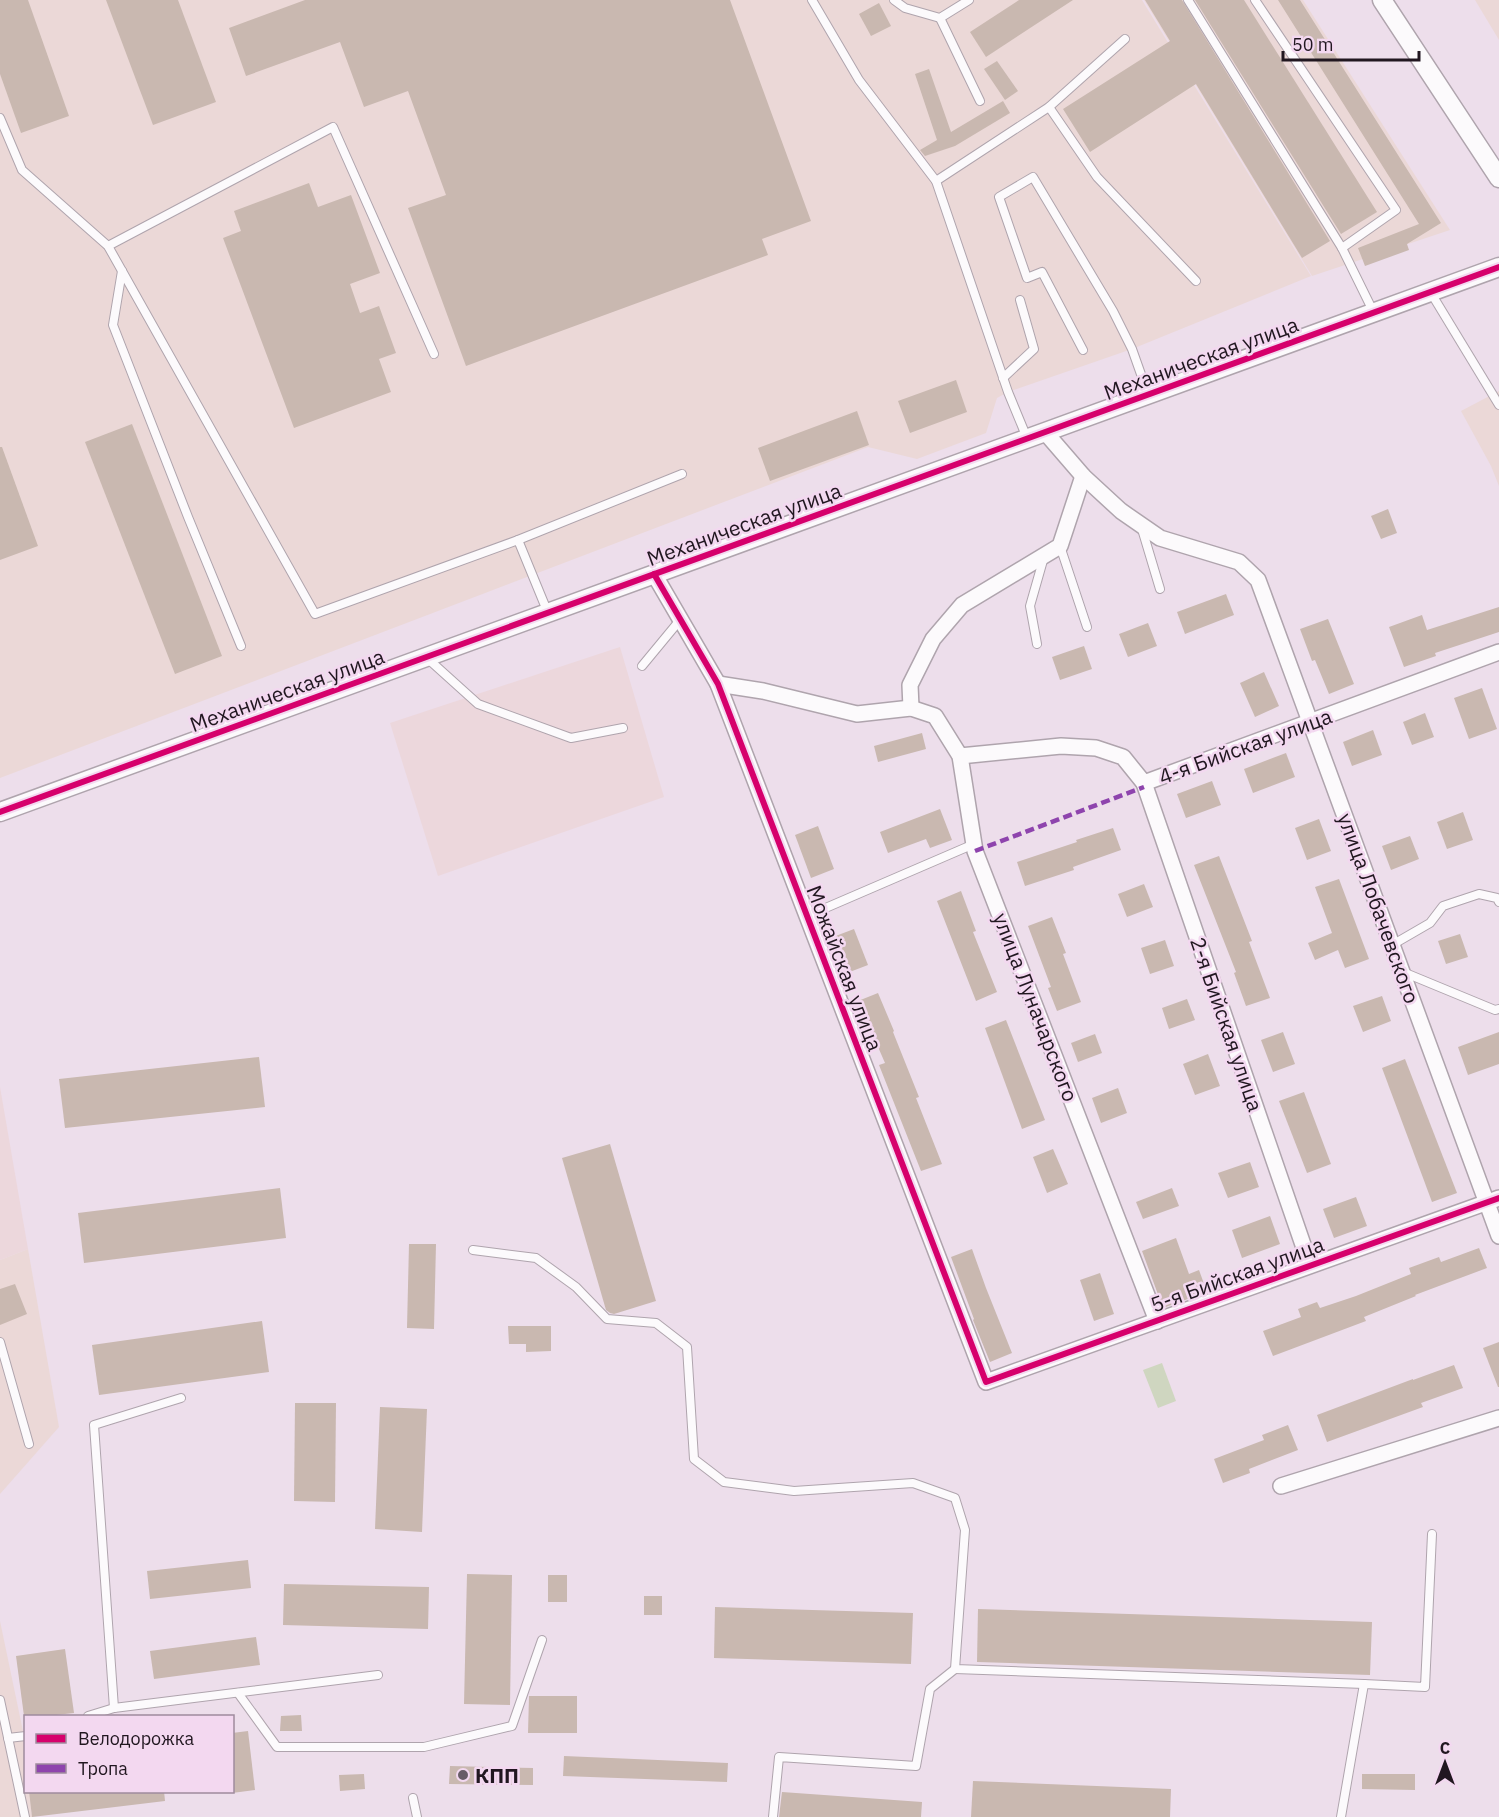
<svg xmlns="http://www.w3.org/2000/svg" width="1499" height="1817" font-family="'IBM Plex Sans',sans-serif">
<rect width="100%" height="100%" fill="#eddeeb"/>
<g fill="#ecd7dc">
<polygon points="620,647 664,797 438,876 390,723"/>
<polygon points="0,1087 28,1249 0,1260"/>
</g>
<g fill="#ebd8d7">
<polygon points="0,0 1142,0 1311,276 1132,349 1008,392 997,398 986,433 917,459 868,447 0,778"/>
<polygon points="1144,0 1303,0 1450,230 1312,276"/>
<polygon points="1475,0 1499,0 1499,40"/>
<polygon points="1499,391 1499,486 1491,466 1461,411"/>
<polygon points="28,1249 59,1427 0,1494 0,1260"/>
<polygon points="0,1621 24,1736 26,1792 30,1792 32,1817 0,1817"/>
</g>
<polygon fill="#cfd6c0" points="1162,1363 1176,1401 1158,1408 1143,1370"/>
<g fill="#c9b8b0">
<polygon points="0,0 28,0 69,116 21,133 0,74"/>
<polygon points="106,0 178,0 216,102 153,125"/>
<polygon points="305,0 730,0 811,221 762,239 768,255 466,366 408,208 446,195 408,91 364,107 340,42 246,76 229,28"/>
<polygon points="1019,0 1073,0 986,57 970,32"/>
<polygon points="1145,0 1182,0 1330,241 1302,258 1196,84 1090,152 1063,109 1170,41"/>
<polygon points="1195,0 1244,0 1377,212 1341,234"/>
<polygon points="1278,0 1300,0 1441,223 1407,244 1409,250 1365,266 1358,248 1419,224"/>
<polygon points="879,3 891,26 871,36 859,14"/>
<polygon points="997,61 1018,91 1005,100 984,69"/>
<polygon points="929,69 951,132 1003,101 1010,113 955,146 925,156 920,150 937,140 915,74"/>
<polygon points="309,183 318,207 351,195 380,273 350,284 360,313 379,306 396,353 379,359 391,392 294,428 223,238 241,231 234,211"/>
<polygon points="956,380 967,412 910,433 898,401"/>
<polygon points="857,411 869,445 770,481 758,448"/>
<polygon points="132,424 222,656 175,674 85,442"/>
<polygon points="0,447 2,447 38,546 0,560"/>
<polygon points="1388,509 1397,533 1381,539 1371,516"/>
<polygon points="1226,594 1234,615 1185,634 1177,612"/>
<polygon points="1499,607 1499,632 1435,653 1436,656 1404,667 1389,627 1422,615 1427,630"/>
<polygon points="1328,619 1354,684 1329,694 1315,660 1312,661 1300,629"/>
<polygon points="1148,623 1157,646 1128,657 1119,634"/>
<polygon points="1084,646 1092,669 1060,680 1052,657"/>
<polygon points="1264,672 1279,706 1255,717 1240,683"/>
<polygon points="1482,688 1497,729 1469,739 1454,698"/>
<polygon points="1425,713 1434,737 1412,745 1403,722"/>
<polygon points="1373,730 1382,755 1352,766 1343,742"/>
<polygon points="922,733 926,749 878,762 874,746"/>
<polygon points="1286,753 1295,777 1253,793 1244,769"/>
<polygon points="1212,781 1221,805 1186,818 1177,794"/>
<polygon points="940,809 952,840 930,848 926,839 888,853 880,832"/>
<polygon points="1463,812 1473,840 1447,849 1437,822"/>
<polygon points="1319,819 1331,851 1307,860 1295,828"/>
<polygon points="818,826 834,869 811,878 795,835"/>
<polygon points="1113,828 1121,850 1073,867 1074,870 1025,886 1017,862 1077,842 1076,840"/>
<polygon points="1410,836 1419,859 1391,870 1382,846"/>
<polygon points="1219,856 1252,941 1249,942 1270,998 1246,1006 1234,973 1236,972 1194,865"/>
<polygon points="1339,879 1369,959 1345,968 1338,950 1315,960 1308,943 1332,933 1315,887"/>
<polygon points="1144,884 1153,907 1127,917 1118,894"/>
<polygon points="961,891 976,931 973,932 997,992 976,1001 937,901"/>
<polygon points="1052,917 1066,953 1063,954 1081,1002 1057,1011 1048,988 1051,987 1028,926"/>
<polygon points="854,929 868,965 847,973 833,937"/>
<polygon points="1460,934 1468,957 1446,964 1438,941"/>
<polygon points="1165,940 1174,966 1150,974 1141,948"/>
<polygon points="878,993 894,1031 893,1032 919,1097 916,1098 942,1164 921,1171 879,1065 885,1063 858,1001"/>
<polygon points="1382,996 1391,1021 1363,1032 1353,1006"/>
<polygon points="1187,999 1195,1020 1169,1029 1162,1008"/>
<polygon points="1006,1020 1045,1120 1022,1129 985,1028"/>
<polygon points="1283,1032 1295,1064 1273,1072 1261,1040"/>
<polygon points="1499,1032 1499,1064 1468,1075 1458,1047"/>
<polygon points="1095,1034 1102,1053 1078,1062 1071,1043"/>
<polygon points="1208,1054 1220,1086 1195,1095 1183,1064"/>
<polygon points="259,1057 265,1107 65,1128 59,1079"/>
<polygon points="1405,1059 1457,1193 1432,1202 1382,1068"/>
<polygon points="1118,1088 1127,1113 1101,1123 1092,1098"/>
<polygon points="1304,1092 1331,1164 1307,1173 1279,1101"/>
<polygon points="610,1144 656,1301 614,1314 610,1313 606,1310 562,1158"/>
<polygon points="1053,1149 1068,1184 1047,1193 1033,1157"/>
<polygon points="1250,1162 1259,1187 1228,1198 1218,1173"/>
<polygon points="280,1188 286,1238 84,1263 78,1213"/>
<polygon points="1172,1188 1179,1206 1143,1219 1136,1202"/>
<polygon points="1356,1197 1367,1226 1334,1238 1323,1209"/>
<polygon points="1270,1216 1280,1244 1242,1258 1232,1230"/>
<polygon points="1176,1238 1189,1274 1199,1270 1207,1292 1163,1308 1142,1251"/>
<polygon points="409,1244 436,1244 434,1329 407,1328"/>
<polygon points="1479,1248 1487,1268 1415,1295 1416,1296 1364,1317 1366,1321 1273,1356 1263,1331 1301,1317 1298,1309 1317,1302 1320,1308 1356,1296 1411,1274 1409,1268 1439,1257 1441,1262"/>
<polygon points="972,1249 986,1288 1012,1353 990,1362 973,1320 974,1319 951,1257"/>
<polygon points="1100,1273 1114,1314 1094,1321 1080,1280"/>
<polygon points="15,1284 27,1314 0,1325 0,1289"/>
<polygon points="262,1321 269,1372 99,1395 92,1345"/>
<polygon points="508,1326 551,1326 551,1351 526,1352 526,1344 509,1344"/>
<polygon points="1499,1342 1499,1387 1498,1387 1483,1348"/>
<polygon points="1454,1365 1463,1388 1421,1403 1423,1407 1327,1442 1317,1415 1413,1379 1413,1380"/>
<polygon points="295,1403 336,1403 335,1502 294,1501"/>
<polygon points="380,1407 427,1409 422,1532 375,1529"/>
<polygon points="1288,1425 1298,1450 1249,1469 1250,1473 1223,1483 1214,1459 1264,1440 1262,1435"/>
<polygon points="248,1560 251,1588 150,1599 147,1571"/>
<polygon points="467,1574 512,1575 510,1705 464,1704"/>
<rect x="548" y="1575" width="19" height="27"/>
<polygon points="284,1584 429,1587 428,1629 283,1625"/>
<rect x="644" y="1596" width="18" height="19"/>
<polygon points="715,1607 913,1613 911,1664 714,1658"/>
<polygon points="978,1609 1372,1622 1370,1675 977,1662"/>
<polygon points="256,1637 260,1665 154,1679 150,1651"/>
<polygon points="65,1649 74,1713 47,1716 24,1716 16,1656"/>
<polygon points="529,1696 577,1696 577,1733 528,1733"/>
<polygon points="301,1715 302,1731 280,1731 281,1716"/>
<polygon points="248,1731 255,1790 232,1793 232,1733"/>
<polygon points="564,1756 728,1763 727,1782 563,1776"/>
<polygon points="450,1766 533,1768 533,1785 449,1784"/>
<polygon points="364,1774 365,1789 340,1791 339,1775"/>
<polygon points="1362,1774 1415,1774 1415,1790 1362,1789"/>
<polygon points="973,1781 1171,1789 1170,1817 971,1817"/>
<polygon points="29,1791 164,1791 165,1801 32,1817"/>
<polygon points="782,1792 922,1802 921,1817 779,1817"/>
</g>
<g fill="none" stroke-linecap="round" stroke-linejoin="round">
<defs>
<g id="service">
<polyline points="812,0 859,80 936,181 1008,392 1027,438"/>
<polyline points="894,0 905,8 940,18 969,0"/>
<polyline points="1188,0 1342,248 1373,311"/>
<polyline points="1255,0 1396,210 1342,248"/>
<polyline points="940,18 980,101"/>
<polyline points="1049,107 1097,177 1196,281"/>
<polyline points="0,118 22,170 108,246 315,614 518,540 548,613"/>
<polyline points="936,181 1049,107 1125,39"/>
<polyline points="108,246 333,127 434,354"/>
<polyline points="122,271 113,325 188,517 241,646"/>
<polyline points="1431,293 1499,405"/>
<polyline points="1083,350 1042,272 1027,278 999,197 1033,177 1113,311 1132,349 1148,394"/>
<polyline points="1003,378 1034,349 1020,300"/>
<polyline points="1142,529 1160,589"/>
<polyline points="518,540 682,474"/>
<polyline points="1060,546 1087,627"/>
<polyline points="1037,644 1030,606 1044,557"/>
<polyline points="427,658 478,704 571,738 623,728"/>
<polyline points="642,666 680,620"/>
<polyline points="807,916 974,844"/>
<polyline points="1392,945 1430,923 1443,906 1479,894 1497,898 1499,902"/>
<polyline points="1403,972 1495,1010 1499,1009"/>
<polyline points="473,1250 536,1258 576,1287 607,1319 656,1323 687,1347 694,1459 724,1482 794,1491 913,1483 955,1498 965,1530 955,1669 1364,1684"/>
<polyline points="0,1342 29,1444"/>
<polyline points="238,1693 277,1747 424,1747 512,1726 542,1640"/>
<polyline points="0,1700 25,1817"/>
<polyline points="114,1708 94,1425 181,1398"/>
<polyline points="88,1716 114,1708 378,1675"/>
<polyline points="8,1738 26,1736"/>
<polyline points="413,1798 417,1817"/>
<polyline points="773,1817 779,1757 916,1766 930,1689 955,1669"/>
<polyline points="1341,1817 1364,1684 1425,1687 1432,1534"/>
</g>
<g id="minor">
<polyline points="1045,432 1083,476 1121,511 1160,538 1239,562 1258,580 1499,1236"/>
<polyline points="654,574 718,684 986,1382 1499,1198"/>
<polyline points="718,684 763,691 857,714 911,708 935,716 960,756 975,851 1157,1321"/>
<polyline points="911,708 910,685 933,639 962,605 1060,546 1083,476"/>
<polyline points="960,756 1061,746 1096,748 1123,757 1144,783 1499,652"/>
<polyline points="1144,783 1310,1265"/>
<polyline points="1281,1486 1499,1418"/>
</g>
<g id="tertiary">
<polyline points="1382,0 1499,178"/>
<polyline points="0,812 1499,267"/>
</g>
</defs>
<use href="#service" stroke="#afa4ad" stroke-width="10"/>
<use href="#minor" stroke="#afa4ad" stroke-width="18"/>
<use href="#tertiary" stroke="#afa4ad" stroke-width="21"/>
<use href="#service" stroke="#fcfafc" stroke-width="8"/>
<use href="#minor" stroke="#fcfafc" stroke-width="15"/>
<use href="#tertiary" stroke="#fcfafc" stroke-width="18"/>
<polyline stroke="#8e44ad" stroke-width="4.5" stroke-dasharray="9 4.5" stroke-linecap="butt" points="975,851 1144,787"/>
<defs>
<g id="cycleway">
<polyline points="654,574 718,684 986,1382 1499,1198"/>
<polyline points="0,812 1499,267"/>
</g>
</defs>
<use href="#cycleway" stroke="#f3d8f0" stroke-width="10"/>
<use href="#cycleway" stroke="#d6006c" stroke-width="6"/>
</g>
<circle fill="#685d67" stroke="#f3d8f0" stroke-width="2" cx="463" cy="1775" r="6"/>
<g text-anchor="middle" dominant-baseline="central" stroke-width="5" stroke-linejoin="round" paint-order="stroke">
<g font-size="21" fill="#211720" stroke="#f3d8f0">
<text transform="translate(1201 358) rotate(-20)">Механическая улица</text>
<text transform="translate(744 524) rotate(-20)">Механическая улица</text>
<text transform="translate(287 690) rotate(-20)">Механическая улица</text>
<text transform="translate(1245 746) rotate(-20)">4-я Бийская улица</text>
<text transform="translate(1379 908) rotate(70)">улица Лобачевского</text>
<text transform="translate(845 968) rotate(69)">Можайская улица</text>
<text transform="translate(1036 1007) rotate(69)">улица Луначарского</text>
<text transform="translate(1227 1024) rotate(71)">2-я Бийская улица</text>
<text transform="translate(1237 1274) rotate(-20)">5-я Бийская улица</text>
</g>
<g font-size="21" font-weight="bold" fill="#211720" stroke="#f3d8f0" text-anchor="start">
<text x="475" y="1775">КПП</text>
</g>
</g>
<rect x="24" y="1715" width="210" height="78" fill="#f3d8f0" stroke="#9f8b9d" stroke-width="1.5"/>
<rect x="36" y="1734" width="30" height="9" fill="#d6006c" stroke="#9f8b9d" stroke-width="1.5"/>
<text x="78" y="1745" font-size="18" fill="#211720">Велодорожка</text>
<rect x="36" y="1764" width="30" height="9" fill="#8e44ad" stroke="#9f8b9d" stroke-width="1.5"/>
<text x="78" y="1775" font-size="18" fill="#211720">Тропа</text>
<g transform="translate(1445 1763)" stroke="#f3d8f0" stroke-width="4.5" paint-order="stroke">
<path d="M0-4.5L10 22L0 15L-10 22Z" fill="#211720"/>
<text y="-9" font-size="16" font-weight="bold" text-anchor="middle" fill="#211720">С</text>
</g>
<path d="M1283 51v9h136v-9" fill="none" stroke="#211720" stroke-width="3"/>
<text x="1292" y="51" font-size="18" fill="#211720" stroke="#f3d8f0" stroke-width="4.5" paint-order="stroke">50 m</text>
</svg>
